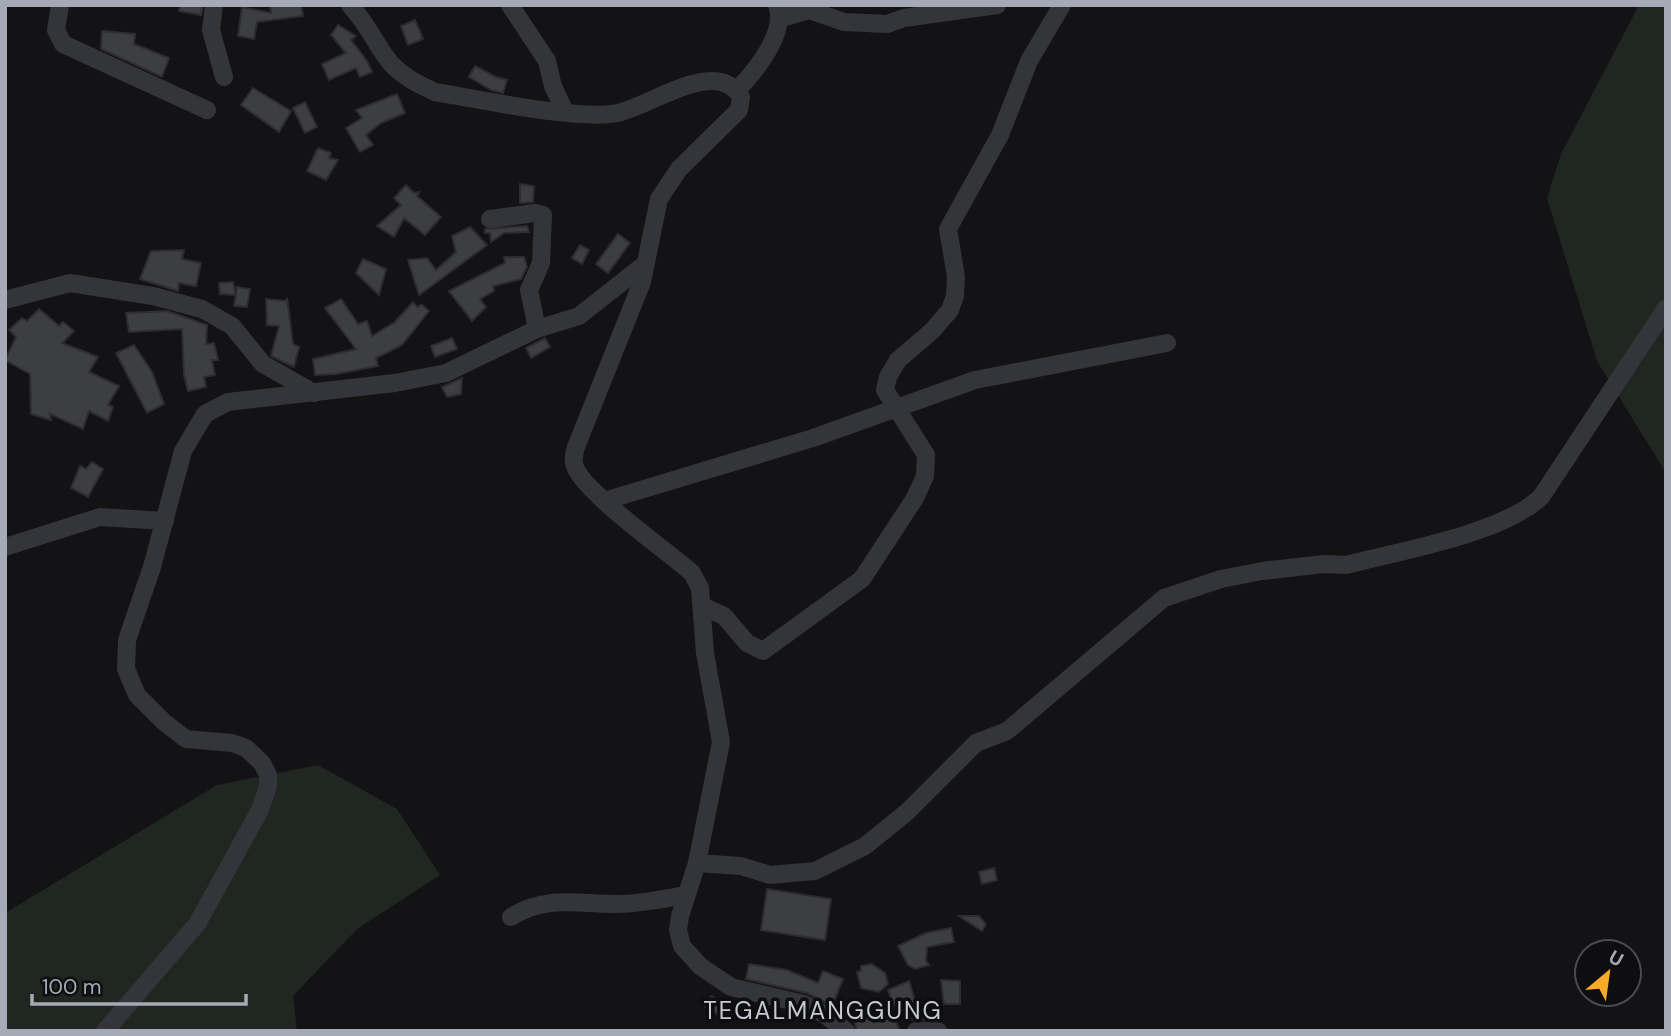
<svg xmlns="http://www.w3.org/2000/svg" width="1671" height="1036" font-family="'DM Sans',sans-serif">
<rect width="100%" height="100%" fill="#131315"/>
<g fill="#1f2720">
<polygon points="1639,5 1666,5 1666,473 1597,361 1547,198 1561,154"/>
<polygon points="318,765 397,809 440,875 357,929 293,996 297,1031 5,1031 5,913 217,785"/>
</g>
<g fill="#3d3e42" stroke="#2d2d31" stroke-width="2">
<polygon points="180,5 203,5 201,15 179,11"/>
<polygon points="270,5 301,5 303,16 257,22 254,39 238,36 242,7 271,13"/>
<polygon points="415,20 423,39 408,45 401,26"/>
<polygon points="338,25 356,36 351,40 367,61 372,72 360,77 356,68 329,80 322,64 346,53 331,35"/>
<polygon points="102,31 135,34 134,44 169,58 162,77 101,49"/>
<polygon points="475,66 496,77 507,80 503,93 491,90 469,77"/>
<polygon points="253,88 291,111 279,132 241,105"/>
<polygon points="397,94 405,113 381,123 366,135 373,145 360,152 346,128 362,118 356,110"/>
<polygon points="305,102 317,127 305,133 293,108"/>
<polygon points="318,148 331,153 329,158 338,160 326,180 307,171"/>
<polygon points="520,184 534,186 533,202 520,203"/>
<polygon points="406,185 414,193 419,192 417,196 441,217 425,235 404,218 394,237 377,226 401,205 394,198"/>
<polygon points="527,226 529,232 504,233 491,242 490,233 485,233 485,229"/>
<polygon points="470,227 487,245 419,295 408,260 427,258 436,270 456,252 452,236"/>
<polygon points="618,234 630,243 608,273 596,264"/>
<polygon points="580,245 589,250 582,264 572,258"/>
<polygon points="184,250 182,259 201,263 196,286 179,283 178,291 140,279 151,251"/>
<polygon points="504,257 524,257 527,267 521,279 493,286 494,291 480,299 486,307 472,321 449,291 505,263"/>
<polygon points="363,259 386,269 379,295 356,273"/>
<polygon points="233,282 236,295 220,294 219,283"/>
<polygon points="237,287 250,289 247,307 234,306"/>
<polygon points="287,298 293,344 299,347 294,367 271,356 279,326 267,325 266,299 286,301"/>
<polygon points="341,299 358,324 367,321 372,336 395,322 413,302 417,307 422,305 429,311 402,345 376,358 378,366 337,374 315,375 313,359 356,349 325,308"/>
<polygon points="39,309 59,326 63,322 74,331 62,343 98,357 89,372 119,386 108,405 113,407 108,421 89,411 83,429 50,414 51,420 31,414 30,374 5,360 16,337 9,330 22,318 27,321"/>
<polygon points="167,311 207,325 206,344 214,343 218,360 212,360 215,375 204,377 206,387 188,391 184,375 182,329 129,332 126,313"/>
<polygon points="452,338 457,349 435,357 431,346"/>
<polygon points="545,338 550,347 531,358 526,348"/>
<polygon points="134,345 152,372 164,404 147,413 116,353"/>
<polygon points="462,378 461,394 447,397 442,387"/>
<polygon points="92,462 103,469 88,497 71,488 80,466 86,469"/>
<polygon points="994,868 997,880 982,884 979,872"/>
<polygon points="767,889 831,899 825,940 761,930"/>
<polygon points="959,916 979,916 986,924 982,931"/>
<polygon points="951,928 954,942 927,947 926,961 929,965 915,969 908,965 898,946 926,933"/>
<polygon points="749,964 787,970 818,983 823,971 843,979 832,1006 807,993 746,979"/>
<polygon points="872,964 885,973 888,984 879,992 861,988 857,972 861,971 861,966"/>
<polygon points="941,980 960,981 960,1004 944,1004"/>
<polygon points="909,981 916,1004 928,1020 914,1020 897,1010 892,1001 888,990"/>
<polygon points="711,996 724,1003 720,1016 705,1007"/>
<polygon points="850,1005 871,1014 873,1022 894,1017 900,1031 857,1031"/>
</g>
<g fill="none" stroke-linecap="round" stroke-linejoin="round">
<g stroke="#34353a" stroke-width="18">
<polyline points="60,5 56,30 63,44 207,110"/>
<polyline points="214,5 211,30 224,77"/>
<path d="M350 5C387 47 375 66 435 92 479 99 577 121 617 113 648 108 716 55 741 97L739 110 679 169 659 199 642 282 576 447C575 451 573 458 574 463 577 488 670 553 692 573L700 588 705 653 721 742 697 863 680 916 678 930 682 946 700 966 731 987 804 1004 824 1014 846 1031"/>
<polyline points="510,5 547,61 553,86 565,112"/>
<polyline points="781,18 809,10 844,22 887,24 904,18 997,5"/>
<path d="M737 90C755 72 788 31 777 5"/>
<polyline points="490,219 535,213 543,215 541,263 529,290 537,329"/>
<polyline points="5,300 70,283 153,296 202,309 232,326 263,364 314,393"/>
<polyline points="604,501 813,438 975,380 1167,343"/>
<polyline points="5,547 100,517 165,521"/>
<polyline points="702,606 724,616 747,643 763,651 862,579 915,498 925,476 926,455 885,390 888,377 898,360 932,331 950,310 955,296 956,277 948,229 1000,135 1029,61 1062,5"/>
<path d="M697 863 741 866 770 875 815 871 865 846 907 812 976 743 1007 731 1164 598 1221 579 1262 571 1324 564 1346 565C1399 551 1502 534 1541 497L1666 308"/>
<path d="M511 917C545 895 578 904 616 904 640 904 663 899 686 895"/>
<polyline points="105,1031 197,924 260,810 268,786 268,775 262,763 246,748 232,743 186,739 164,722 137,695 126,669 127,640 152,567 183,451 205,414 228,402 395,383 446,373 537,329 579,316 645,264"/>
<polyline points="916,1031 938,1031"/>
</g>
</g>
<g text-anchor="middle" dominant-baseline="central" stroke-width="7" stroke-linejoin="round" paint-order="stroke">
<g font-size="24" letter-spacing="2" fill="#c5c9d1" stroke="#0e0e10">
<text x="823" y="1010">TEGALMANGGUNG</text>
</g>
</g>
<rect width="1671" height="1036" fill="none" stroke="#a4aab6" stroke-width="14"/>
<g transform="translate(1608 973) rotate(29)"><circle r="33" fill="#0e0e10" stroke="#4a4c52" stroke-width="2"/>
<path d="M0-5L12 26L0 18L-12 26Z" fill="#f9aa26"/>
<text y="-10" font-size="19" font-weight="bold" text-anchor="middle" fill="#a4aab6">U</text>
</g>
<path d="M32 994v10h214v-10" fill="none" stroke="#a4aab6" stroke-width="3.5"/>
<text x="42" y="994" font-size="21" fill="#a4aab6" stroke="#0e0e10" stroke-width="5" paint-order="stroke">100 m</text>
</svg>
